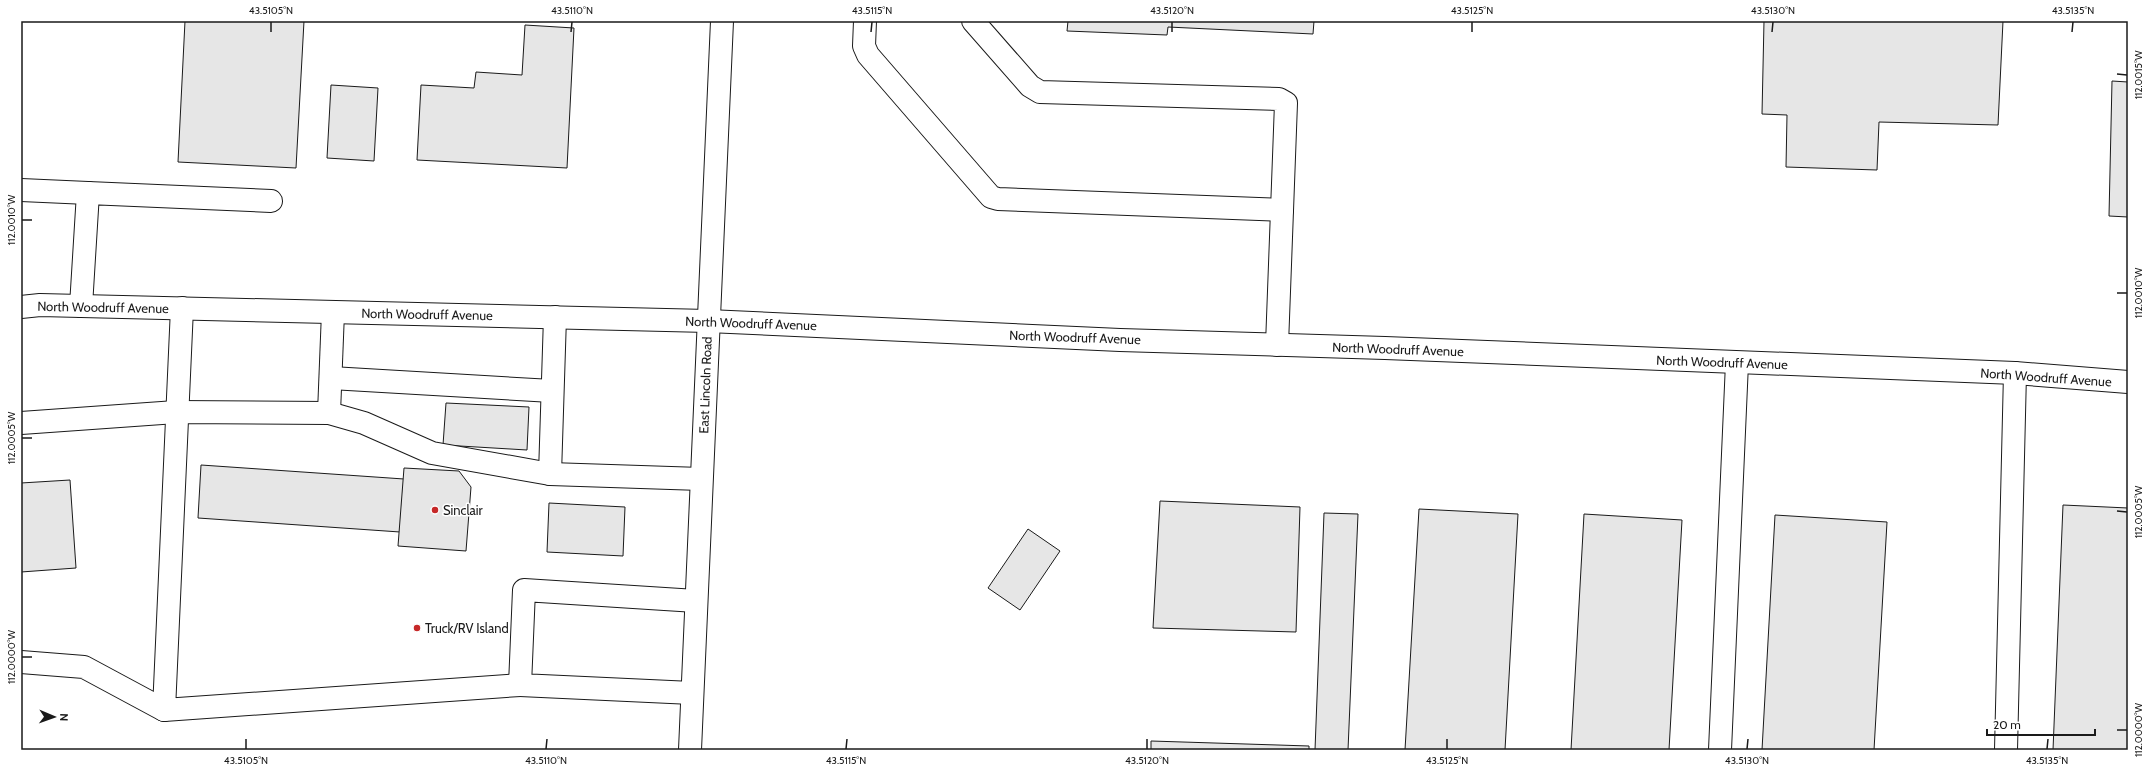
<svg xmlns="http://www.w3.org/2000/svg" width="2149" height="771" font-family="Cabin,sans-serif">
<rect width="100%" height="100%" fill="#fff"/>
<g fill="#e6e6e6" stroke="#1a1a1a">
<polygon points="185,21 304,21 296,168 178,162"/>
<polygon points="1068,21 1314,21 1313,34 1168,27 1167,35 1067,31"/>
<polygon points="1764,21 2003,21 1998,125 1879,122 1877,170 1786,167 1787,115 1762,114"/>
<polygon points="525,25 574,28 567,168 417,160 421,85 474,88 476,72 522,75"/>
<polygon points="2112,81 2128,82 2128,217 2109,216"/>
<polygon points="331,85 378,88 374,161 327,158"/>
<polygon points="446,403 529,407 527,450 443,445"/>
<polygon points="201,465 404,479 400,532 198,518"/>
<polygon points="404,468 459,471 471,487 466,551 398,546"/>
<polygon points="70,480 76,568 21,572 21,483"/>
<polygon points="1160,501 1300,507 1296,632 1153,628"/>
<polygon points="549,503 625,507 623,556 547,552"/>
<polygon points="2063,505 2128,508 2128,750 2053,750"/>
<polygon points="1419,509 1518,514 1505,750 1405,750"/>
<polygon points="1324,513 1358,514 1348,750 1315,750"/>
<polygon points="1584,514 1682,520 1669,750 1571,750"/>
<polygon points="1775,515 1887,522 1874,750 1762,750"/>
<polygon points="1028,529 1060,551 1020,610 988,588"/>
<polygon points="1151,741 1309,746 1309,750 1151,750"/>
</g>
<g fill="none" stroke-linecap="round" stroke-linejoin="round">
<defs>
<g id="minor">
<polyline points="865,21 864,46 868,55 991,197 998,199 1282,210"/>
<polyline points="973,21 1030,86 1040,92 1279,99 1286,103 1277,345"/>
<polyline points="21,190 88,193"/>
<polyline points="81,306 88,193 271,201"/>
<polyline points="182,308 164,710 520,685"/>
<polyline points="331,378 552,391"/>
<polyline points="329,413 333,312"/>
<polyline points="21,423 176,412 329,413 364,423 432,453 550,474 701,479"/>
<polyline points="550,474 555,317"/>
<polyline points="21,662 84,667 164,710"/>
<polyline points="692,693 520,685 524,590 696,601"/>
<polyline points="1720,750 1737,363"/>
<polyline points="2006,750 2015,373"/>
</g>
<g id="major">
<polyline points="21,307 40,305 708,321 1120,340 1385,348 2015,373 2128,382"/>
<polyline points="690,750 722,21"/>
</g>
</defs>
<use href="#minor" stroke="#1a1a1a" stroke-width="24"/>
<use href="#major" stroke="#1a1a1a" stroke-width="24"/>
<use href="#minor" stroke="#fff" stroke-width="22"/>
<use href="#major" stroke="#fff" stroke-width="22"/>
</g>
<path fill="none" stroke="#1a1a1a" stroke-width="1.5" d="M271 32V22M571 32 572 22M871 32 872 22M1172 32V22M1472 32V22M1772 32 1773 22M2072 32 2073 22M2117 74 2127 75M22 220H32M2117 293H2127M22 438H32M2117 511 2127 512M22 657H32M2117 730H2127M246 749V739M546 749 547 739M846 749 847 739M1147 749V739M1447 749V739M1747 749 1748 739M2047 749 2048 739"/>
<g fill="#c62828" stroke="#fff" stroke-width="1.5">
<circle cx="435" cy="510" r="4"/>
<circle cx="417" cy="628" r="4"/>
</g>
<g text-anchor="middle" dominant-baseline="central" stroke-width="3" stroke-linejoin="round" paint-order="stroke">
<g font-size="13" fill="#1a1a1a" stroke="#fff">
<text transform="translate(103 307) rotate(1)">North Woodruff Avenue</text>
<text transform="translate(427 314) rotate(1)">North Woodruff Avenue</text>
<text transform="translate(751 323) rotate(2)">North Woodruff Avenue</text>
<text transform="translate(1075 337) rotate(2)">North Woodruff Avenue</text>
<text transform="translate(1398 349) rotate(2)">North Woodruff Avenue</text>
<text transform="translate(1722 362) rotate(2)">North Woodruff Avenue</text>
<text transform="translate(2046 377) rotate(4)">North Woodruff Avenue</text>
<text transform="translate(705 385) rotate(-88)">East Lincoln Road</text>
</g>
<g font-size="13" fill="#1a1a1a" stroke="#fff" text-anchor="start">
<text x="443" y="510">Sinclair</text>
<text x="425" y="628">Truck/RV Island</text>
</g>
</g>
<rect width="2149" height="771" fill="none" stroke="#ffffff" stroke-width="44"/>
<g transform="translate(54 717) rotate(92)" stroke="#ffffff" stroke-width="3" paint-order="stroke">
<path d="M0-3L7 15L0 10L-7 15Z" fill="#1a1a1a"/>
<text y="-6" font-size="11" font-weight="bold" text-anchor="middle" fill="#1a1a1a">N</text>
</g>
<path d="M1987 729v6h108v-6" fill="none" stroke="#1a1a1a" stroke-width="2"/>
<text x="1993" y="729" font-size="12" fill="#1a1a1a" stroke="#ffffff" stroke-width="3" paint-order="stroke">20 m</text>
<rect x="22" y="22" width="2105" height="727" fill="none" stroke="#1a1a1a" stroke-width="1.5"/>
<g font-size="10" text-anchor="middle" fill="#1a1a1a">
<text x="271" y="14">43.5105°N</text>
<text x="572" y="14">43.5110°N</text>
<text x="872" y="14">43.5115°N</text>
<text x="1172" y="14">43.5120°N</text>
<text x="1472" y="14">43.5125°N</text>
<text x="1773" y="14">43.5130°N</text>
<text x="2073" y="14">43.5135°N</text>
<text transform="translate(2138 75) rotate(-90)" y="4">112.0015°W</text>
<text transform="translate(11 220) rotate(-90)" y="4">112.0010°W</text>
<text transform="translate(2138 293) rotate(-90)" y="4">112.0010°W</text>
<text transform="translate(11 438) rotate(-90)" y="4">112.0005°W</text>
<text transform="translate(2138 512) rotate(-90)" y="4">112.0005°W</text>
<text transform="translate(11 657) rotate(-90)" y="4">112.0000°W</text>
<text transform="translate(2138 730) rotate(-90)" y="4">112.0000°W</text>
<text x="246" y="764">43.5105°N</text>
<text x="546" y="764">43.5110°N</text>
<text x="846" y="764">43.5115°N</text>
<text x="1147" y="764">43.5120°N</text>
<text x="1447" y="764">43.5125°N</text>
<text x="1747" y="764">43.5130°N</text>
<text x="2047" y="764">43.5135°N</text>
</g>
</svg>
